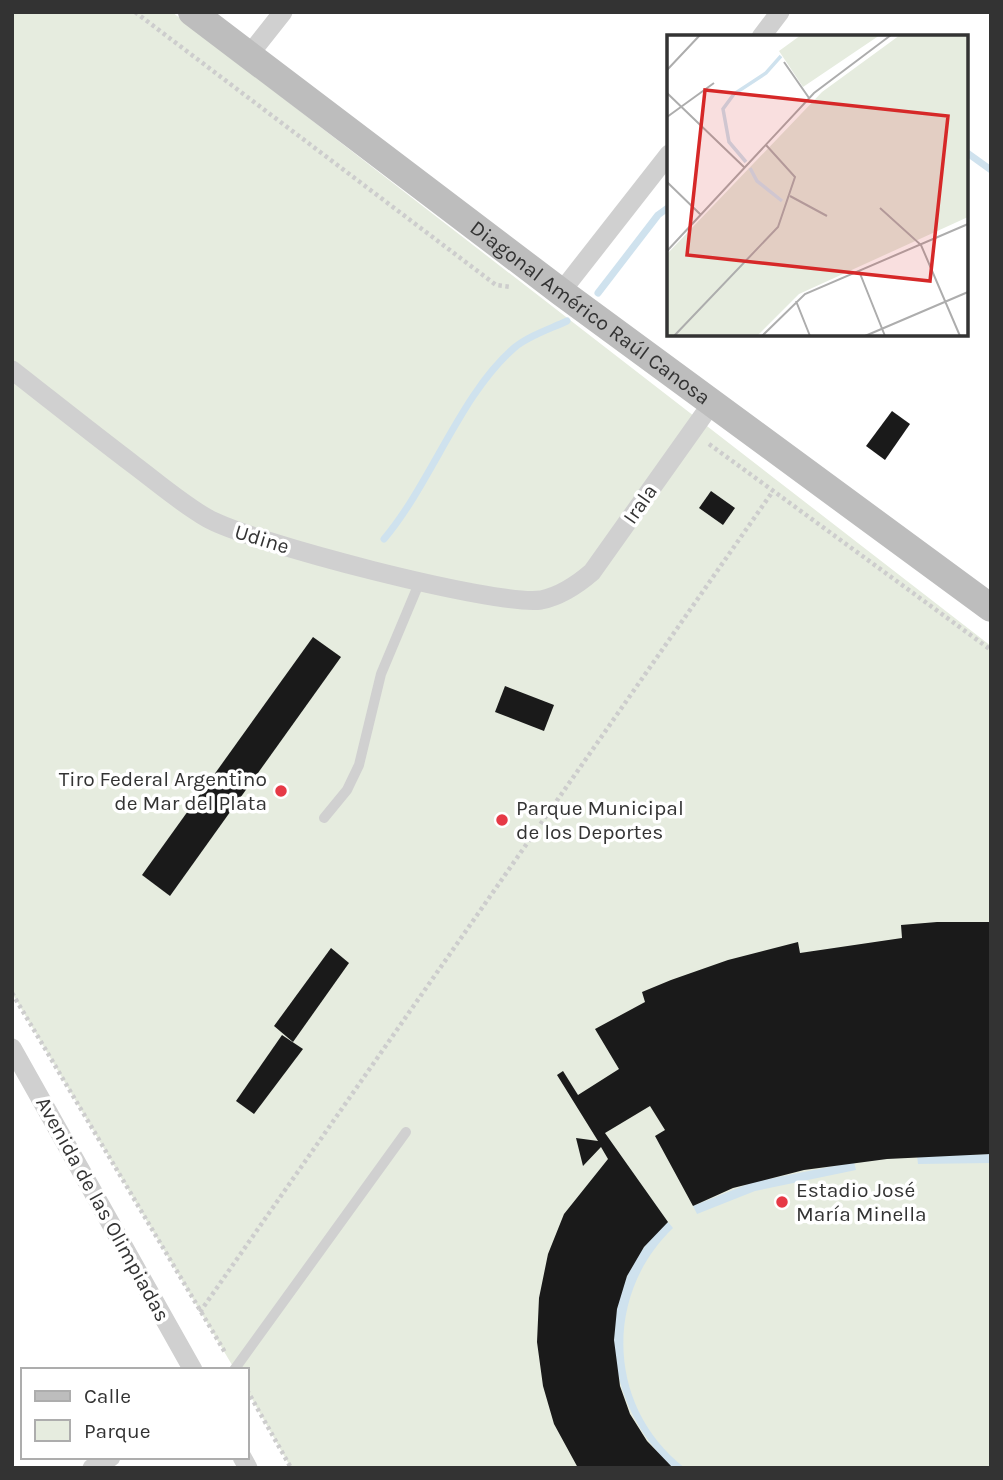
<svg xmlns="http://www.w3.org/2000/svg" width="1003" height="1480" font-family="Karla,sans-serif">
<rect width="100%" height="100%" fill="#fff"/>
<polygon fill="#e6ecdf" points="12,12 172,12 991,646 991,1468 291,1468 247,1390 247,1370 235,1370 12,993"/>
<g fill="#cfe2ee">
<polygon points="991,1154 991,1163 918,1164 917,1156"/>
<polygon points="854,1162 856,1170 755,1191 697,1214 693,1206 753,1182"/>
<path d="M668 1222 673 1228C603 1295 607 1408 685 1468H673C601 1401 590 1289 668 1222Z"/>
</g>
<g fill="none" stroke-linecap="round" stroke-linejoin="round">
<g stroke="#cfe2ee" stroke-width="7">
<polyline points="966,152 991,170"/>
<polyline points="598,293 658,215 669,207"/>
<path d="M384 539C432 482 460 395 514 348 528 336 550 329 567 321"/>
</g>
</g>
<g fill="#1a1a1a">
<polygon points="892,411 910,424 885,460 866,446"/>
<polygon points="711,491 735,508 723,525 699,508"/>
<polygon points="313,637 341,657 170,896 142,875"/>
<polygon points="505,686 554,705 544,731 495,712"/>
<polygon points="937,922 991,922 991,1154 887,1159 804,1170 733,1188 693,1206 655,1136 665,1130 650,1106 605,1133 668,1222 644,1247 627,1276 617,1309 614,1340 620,1386 630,1414 647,1441 673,1468 578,1468 554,1424 543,1386 537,1342 539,1298 548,1254 564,1214 608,1159 601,1147 583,1166 576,1138 598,1141 557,1075 563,1071 578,1095 619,1069 595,1029 645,1002 642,992 671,980 728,960 798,942 800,953 902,938 901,925"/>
<polygon points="331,948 349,963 293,1042 274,1026"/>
<polygon points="282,1035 303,1049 254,1114 236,1101"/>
</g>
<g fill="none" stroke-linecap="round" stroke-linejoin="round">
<g stroke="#cdcdcd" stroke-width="4.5" stroke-dasharray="3.5 3.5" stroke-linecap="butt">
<polyline points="135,12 496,285 511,287"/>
<polyline points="709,444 991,650"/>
<polyline points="12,993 226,1354"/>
<polyline points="200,1312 773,491"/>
<polyline points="247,1390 291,1468"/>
</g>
<g stroke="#d0d0d0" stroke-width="10">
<polyline points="324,818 347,790 359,765 381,674 420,581"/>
<polyline points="234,1370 406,1132"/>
</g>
<g stroke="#d0d0d0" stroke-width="19">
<polyline points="761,37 780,12"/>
<polyline points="249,55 283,12"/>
<polyline points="561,292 669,154"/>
<path d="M12 370C53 402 93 434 134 465 158 483 181 503 207 518 248 542 498 607 541 600 561 596 577 585 592 572L712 403"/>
<polyline points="12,1048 193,1370"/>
<polyline points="242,1457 248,1468"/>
<polyline points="92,1468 111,1457"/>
</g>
<path stroke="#bdbdbd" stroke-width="28" id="s1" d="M192 12 561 292 991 608"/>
</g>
<g fill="#e63946" stroke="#fff" stroke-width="2.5">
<circle cx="281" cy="791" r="7"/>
<circle cx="502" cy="820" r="7"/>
<circle cx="782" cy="1202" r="7"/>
</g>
<g text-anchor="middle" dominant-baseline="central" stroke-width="7" stroke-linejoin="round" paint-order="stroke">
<g font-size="21" fill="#333" stroke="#fff">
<text stroke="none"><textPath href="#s1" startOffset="499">Diagonal Américo Raúl Canosa</textPath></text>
<text transform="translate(640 504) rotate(-55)">Irala</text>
<text transform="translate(262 539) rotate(17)">Udine</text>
<text transform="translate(103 1209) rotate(61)">Avenida de las Olimpiadas</text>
</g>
<g font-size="21" fill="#333" stroke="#fff" text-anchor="start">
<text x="267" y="779" text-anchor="end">Tiro Federal Argentino<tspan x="267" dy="24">de Mar del Plata</tspan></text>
<text x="516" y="808">Parque Municipal<tspan x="516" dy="24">de los Deportes</tspan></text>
<text x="796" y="1190">Estadio José<tspan x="796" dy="24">María Minella</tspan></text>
</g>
</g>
<g transform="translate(667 35)">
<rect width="301" height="301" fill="#fff"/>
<path d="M134 0H213L136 52 112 16ZM233 0H301V182L132 259 90 301H0V219L155 57Z" fill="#e6ecdf"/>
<path fill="none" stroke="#cfe2ee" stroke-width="3.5" d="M79 127 62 107 56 74 67 59 99 38 114 21M83 133 90 146 115 166"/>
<path fill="none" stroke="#adadad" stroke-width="2" d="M117 27 142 63M0 35 33 0M0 58 78 133M0 82 47 48M0 147 34 180M123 161 160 181M213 173 254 210 293 301M0 216 147 58 224 0M192 236 218 301M129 266 143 301M7 301 111 192 128 142 99 110M95 301 138 259 301 189M198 301 301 257"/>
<path fill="#d62828" fill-opacity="0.15" stroke="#d62828" stroke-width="3.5" d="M38 55 281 81 263 246 20 220Z"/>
<rect width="301" height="301" fill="none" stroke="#333" stroke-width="3.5"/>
</g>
<rect width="1003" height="1480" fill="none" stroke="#333333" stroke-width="28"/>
<rect x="21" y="1368" width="228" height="91" fill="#ffffff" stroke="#adadad" stroke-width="2"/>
<rect x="35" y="1391" width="35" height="10" fill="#bdbdbd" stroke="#adadad" stroke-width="2"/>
<text x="84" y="1403" font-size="21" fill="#333333">Calle</text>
<rect x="35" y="1420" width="35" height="21" fill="#e6ecdf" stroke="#adadad" stroke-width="2"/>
<text x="84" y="1438" font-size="21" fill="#333333">Parque</text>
</svg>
